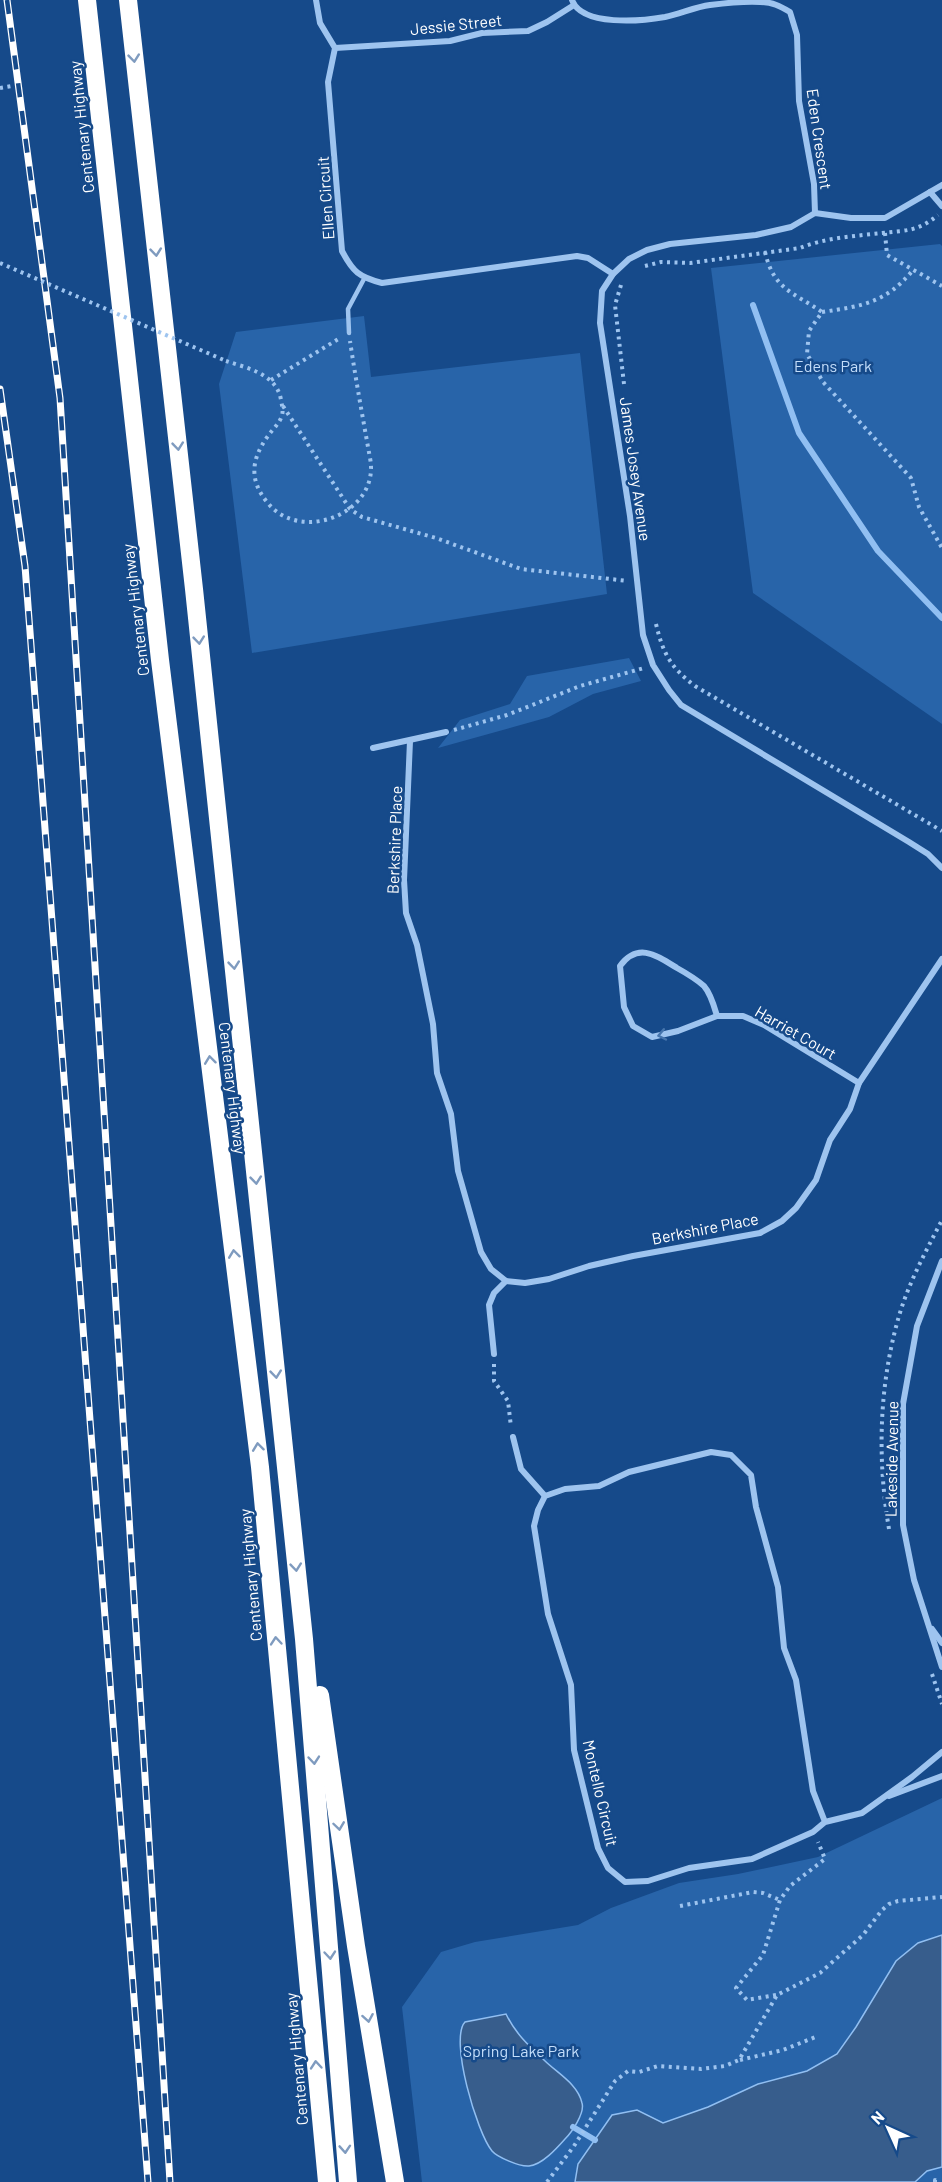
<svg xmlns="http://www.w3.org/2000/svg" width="942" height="2182" font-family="Barlow,sans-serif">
<rect width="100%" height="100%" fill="#164a8a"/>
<g fill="#2864a9">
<polygon points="940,244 942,246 942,724 753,593 711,268"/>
<polygon points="364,316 371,377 580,353 607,594 252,653 219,384 236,332"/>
<polygon points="629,658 641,681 593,694 549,717 438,748 460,720 510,704 527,676"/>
<polygon points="942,1798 942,1935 918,1943 896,1961 856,2027 837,2054 807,2071 758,2084 708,2107 663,2123 637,2110 578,2164 575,2182 422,2182 402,2007 441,1952 475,1942 578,1925 611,1908 679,1883 738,1874 818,1857"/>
<polygon points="942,2167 942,2182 915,2182 927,2171"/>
</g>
<g fill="#375d8c" stroke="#91bff2" stroke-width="1.5">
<polygon points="942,1935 942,2167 927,2171 915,2182 575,2182 578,2164 612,2115 637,2110 663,2123 708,2107 758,2084 807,2071 837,2054 856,2027 896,1961 918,1943"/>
<path d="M506 2014C515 2033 529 2046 544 2060 557 2073 578 2084 582 2103 585 2113 572 2132 565 2139 557 2148 542 2165 529 2166 520 2167 497 2157 492 2151 477 2133 449 2039 465 2022Z"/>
</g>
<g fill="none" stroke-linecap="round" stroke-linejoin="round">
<g stroke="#91bff2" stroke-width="6">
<polyline points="753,305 799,433 878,551 942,618"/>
<polyline points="573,2127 595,2140"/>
</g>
<g stroke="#9ec4ef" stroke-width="4" stroke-dasharray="3 4.5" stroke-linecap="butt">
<polyline points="0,88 12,86"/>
<polyline points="885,233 887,255 942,286"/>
<path d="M765 252C774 290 793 292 822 312L809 331 807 354 823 382 911 478 919 507 942 548"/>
<path d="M645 266 661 262 690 263 800 248C824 238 855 236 882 233 907 230 917 232 938 215"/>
<polyline points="621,285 615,305 624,384"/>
<path d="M822 312C862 306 886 303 913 270"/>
<path d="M226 361C247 368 277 374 281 400 282 406 284 412 281 418 278 425 272 430 268 436 251 459 249 480 267 502 300 545 381 513 370 458 363 419 356 381 350 341"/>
<polyline points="271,380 340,338"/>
<polyline points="283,406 350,509 362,517 436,538 521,569 628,581"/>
<path d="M656 624C663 653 670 667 695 686L942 831"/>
<polyline points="454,730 507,715 580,686 644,668"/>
<polyline points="494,1364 494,1381 508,1401 511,1427"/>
<path d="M889 1529C877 1458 879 1385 899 1316 909 1282 926 1251 942 1220"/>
<polyline points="932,1674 942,1704"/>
<polyline points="680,1906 753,1892 763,1893 780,1900"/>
<polyline points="776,1995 747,2000 736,1988 763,1955 780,1900 790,1886 825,1859 818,1842"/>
<polyline points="740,2060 783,2050 818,2036"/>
<polyline points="547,2182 574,2146 615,2081 628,2071 639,2072 658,2066 701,2069 725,2066 739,2060 777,1995 820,1973 863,1935 882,1910 889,1904 898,1901 942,1897"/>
<polyline points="935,2182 935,2180 940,2182"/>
</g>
<polyline stroke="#9ec4ef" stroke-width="4.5" points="349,333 348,309 364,279"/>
<g stroke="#9ec4ef" stroke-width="6">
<path d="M316 0 320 23 335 48 328 82 342 251C353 272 359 277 382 283L577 256 588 258 613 274"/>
<path d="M572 0C582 27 642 21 665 17 680 14 695 7 710 5 726 3 744 1 760 2 772 2 780 6 790 12L797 35 799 101 814 184 815 213"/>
<polyline points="335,48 450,41 482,33 528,31 547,22 574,5"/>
<polyline points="942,185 885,218 851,218 815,213 791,227 756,235 670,244 647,250 629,259 613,274 602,291 600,323 630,516 643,635 653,665 669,690 681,705 909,842 928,854 942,868"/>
<polyline points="930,192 942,206"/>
<polyline points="410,741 404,880 406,913 417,945 433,1024 437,1073 451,1114 458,1171 481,1252 491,1269 506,1281 525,1283 549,1279 589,1266 633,1256 760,1233 782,1221 796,1208 816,1180 830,1140 850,1109 859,1083 942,959"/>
<polyline points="373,748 446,732"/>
<path d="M717 1016C714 1006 711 994 704 986 696 979 686 973 677 968 656 955 638 942 620 966L624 1007 633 1026 652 1037 678 1031 717 1016H743L764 1025 859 1083"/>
<polyline points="942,1261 917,1326 903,1404 903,1525 914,1580 942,1667"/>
<polyline points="494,1354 489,1305 494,1293 506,1281"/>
<polyline points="513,1437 521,1469 545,1496"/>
<polyline points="932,1629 942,1643"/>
<polyline points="889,1796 942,1776"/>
<polyline points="825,1822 813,1791 796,1680 784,1648 778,1587 756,1507 751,1475 731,1455 711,1452 629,1472 599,1486 565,1489 545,1496 538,1510 534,1526 548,1614 571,1685 574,1750 598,1848 608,1868 625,1882 648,1881 689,1868 752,1859 813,1832 825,1822 862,1813 912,1777 942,1752"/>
</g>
<g stroke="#fff" stroke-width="18">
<polyline points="87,0 160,660 260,1467 327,2182"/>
<polyline points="128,0 194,589 304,1639 348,2182"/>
<polyline points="320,1695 356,1946 395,2182"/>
</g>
<defs>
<g id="rail">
<polyline points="7,0 60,398 170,2182"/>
<polyline points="0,389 25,566 148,2182"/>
</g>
</defs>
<use href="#rail" stroke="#fff" stroke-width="7"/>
<use href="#rail" stroke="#164a8a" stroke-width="4.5" stroke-dasharray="14" stroke-linecap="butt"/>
<polyline stroke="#9ec4ef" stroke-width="4" stroke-dasharray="3 4.5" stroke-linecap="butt" points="0,263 226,361"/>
</g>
<defs><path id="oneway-chevron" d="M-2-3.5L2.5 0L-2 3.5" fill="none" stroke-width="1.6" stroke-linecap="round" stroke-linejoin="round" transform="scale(1.5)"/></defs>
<g stroke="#7f9bbf">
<use href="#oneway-chevron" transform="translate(134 58) rotate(84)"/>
<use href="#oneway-chevron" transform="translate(156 252) rotate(84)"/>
<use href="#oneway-chevron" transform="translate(178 446) rotate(84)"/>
<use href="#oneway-chevron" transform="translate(199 640) rotate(84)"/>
<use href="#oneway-chevron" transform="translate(234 965) rotate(84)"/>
<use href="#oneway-chevron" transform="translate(210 1060) rotate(-97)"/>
<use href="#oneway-chevron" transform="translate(256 1180) rotate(84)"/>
<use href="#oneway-chevron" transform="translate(234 1254) rotate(-97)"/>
<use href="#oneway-chevron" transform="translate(276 1374) rotate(84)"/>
<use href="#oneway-chevron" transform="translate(258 1447) rotate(-97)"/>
<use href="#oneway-chevron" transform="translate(296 1567) rotate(84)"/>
<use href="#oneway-chevron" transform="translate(276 1641) rotate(-95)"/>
<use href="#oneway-chevron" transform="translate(314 1760) rotate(85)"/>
<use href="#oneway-chevron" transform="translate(339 1826) rotate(82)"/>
<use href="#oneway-chevron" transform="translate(330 1955) rotate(85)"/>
<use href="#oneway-chevron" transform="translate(368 2018) rotate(80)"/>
<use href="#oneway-chevron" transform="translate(316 2065) rotate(-95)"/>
<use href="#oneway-chevron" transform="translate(345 2149) rotate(86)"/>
</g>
<use stroke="#4675ad" href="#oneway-chevron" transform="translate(662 1035) rotate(168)"/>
<g text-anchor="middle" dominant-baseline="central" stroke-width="5" stroke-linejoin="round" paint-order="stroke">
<g font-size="16" fill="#fff" stroke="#164a8a">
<text transform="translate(456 24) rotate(-6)">Jessie Street</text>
<text transform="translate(81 127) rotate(-96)">Centenary Highway</text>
<text transform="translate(820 139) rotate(82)">Eden Crescent</text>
<text transform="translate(325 198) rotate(-94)">Ellen Circuit</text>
<text transform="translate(636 469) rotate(82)">James Josey Avenue</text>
<text transform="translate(135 610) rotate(-97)">Centenary Highway</text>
<text transform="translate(394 840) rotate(-88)">Berkshire Place</text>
<text transform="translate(796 1032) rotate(30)">Harriet Court</text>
<text transform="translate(233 1088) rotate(83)">Centenary Highway</text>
<text transform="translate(705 1228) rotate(-11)">Berkshire Place</text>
<text transform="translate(891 1459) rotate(-89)">Lakeside Avenue</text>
<text transform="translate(250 1575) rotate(-95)">Centenary Highway</text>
<text transform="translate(601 1793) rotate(77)">Montello Circuit</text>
<text transform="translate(296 2059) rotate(-95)">Centenary Highway</text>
</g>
<g font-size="16" fill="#c4defb" stroke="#164a8a">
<text x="833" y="365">Edens Park</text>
<text x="521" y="2050">Spring Lake Park</text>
</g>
</g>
<g transform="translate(888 2128) rotate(315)" stroke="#164a8a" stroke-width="4.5" paint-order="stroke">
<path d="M0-4.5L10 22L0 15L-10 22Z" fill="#ffffff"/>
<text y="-9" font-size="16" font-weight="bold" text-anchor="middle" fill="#ffffff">N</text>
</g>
</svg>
